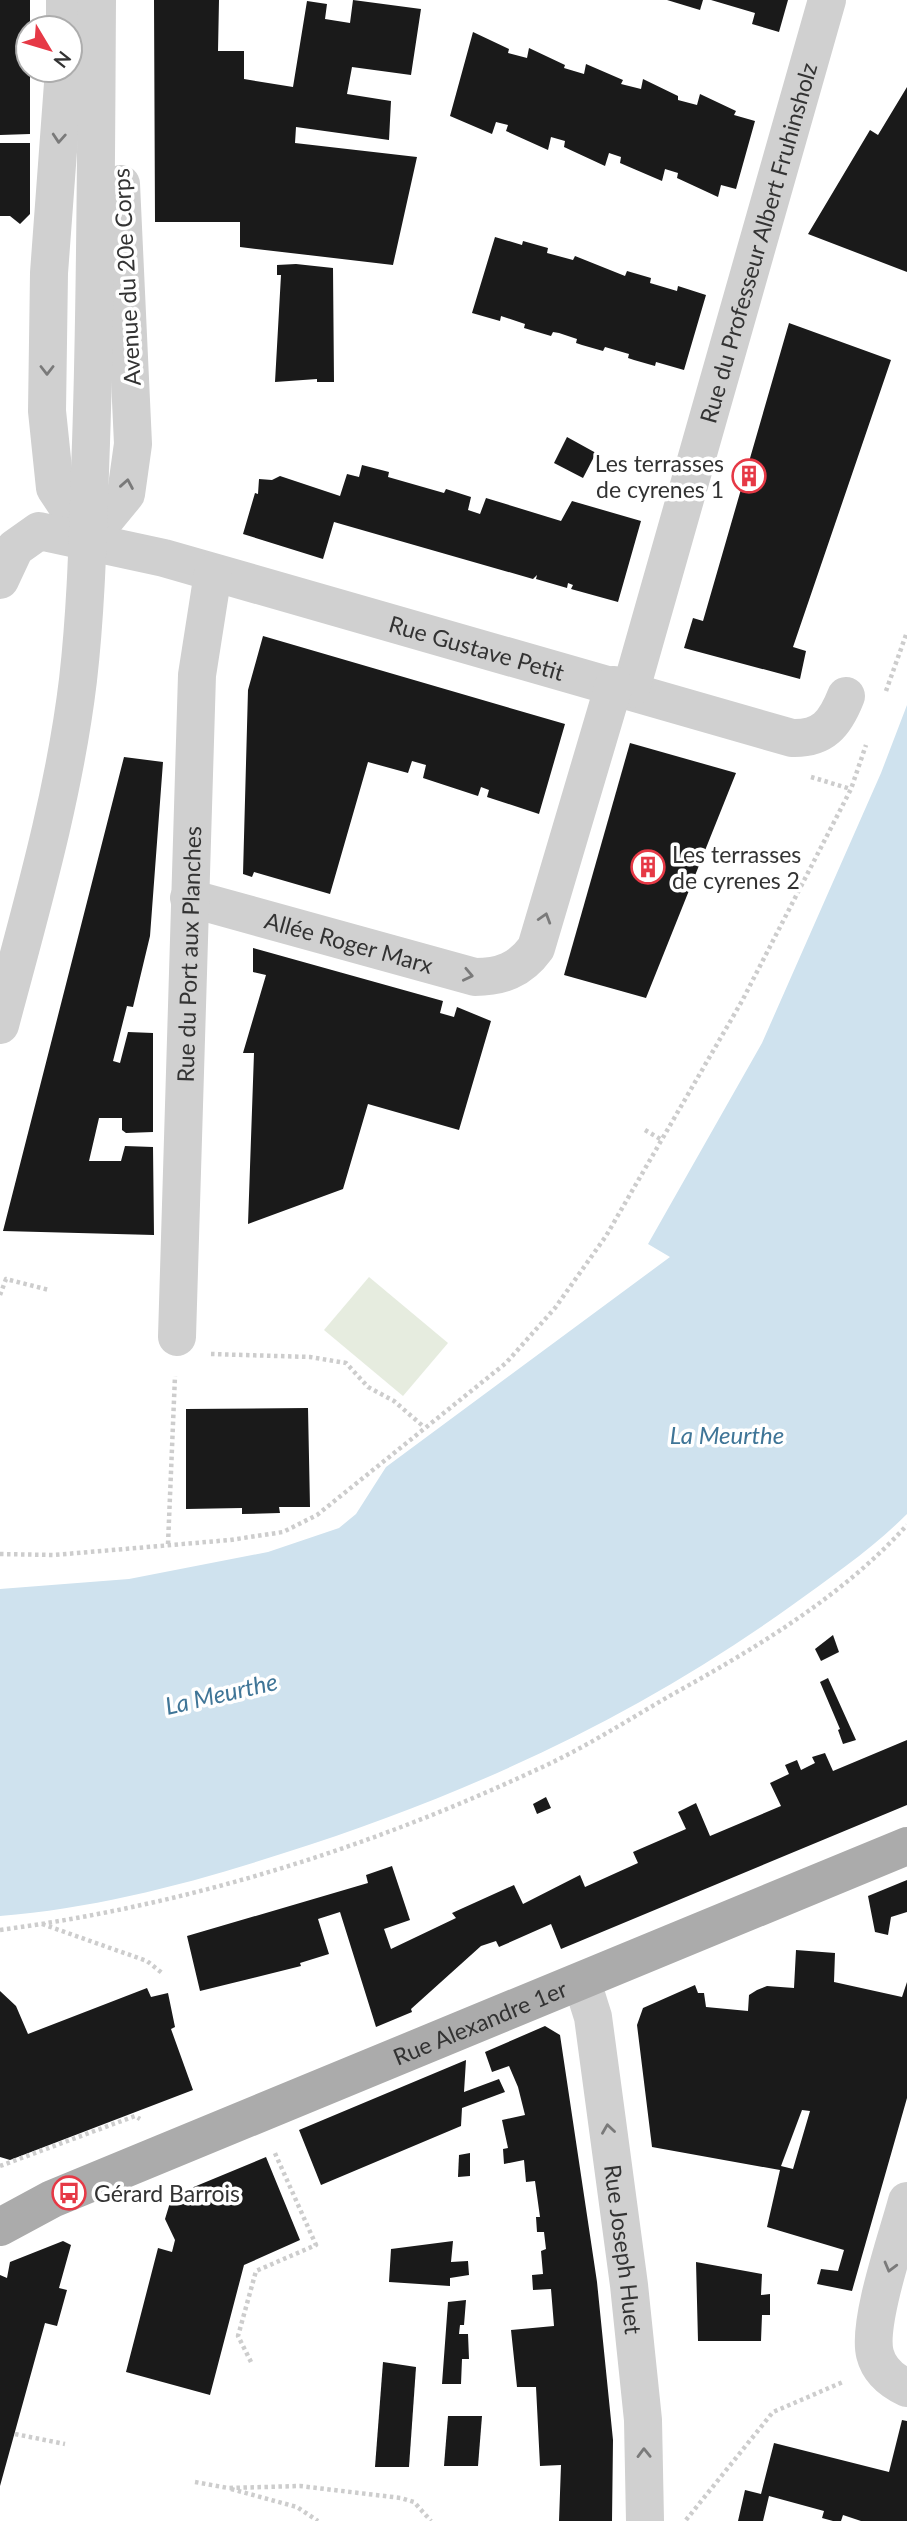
<svg xmlns="http://www.w3.org/2000/svg" width="907" height="2521" font-family="Lato,sans-serif">
<rect width="100%" height="100%" fill="#fff"/>
<polygon fill="#e6ecdf" points="369,1277 448,1343 403,1396 324,1330"/>
<path fill="#cfe2ee" d="M907 705V1514C872 1549 831 1577 791 1606 636 1717 465 1796 284 1853 192 1883 97 1908 0 1916V1589L129 1579 268 1552 339 1528 356 1514 386 1467 670 1257 648 1244 762 1043 881 773Z"/>
<g fill="#1a1a1a" fill-rule="evenodd">
<polygon points="0,0 30,0 30,134 0,135"/>
<polygon points="154,0 219,0 218,51 244,51 244,79 293,87 307,1 327,4 325,19 350,23 353,0 421,9 411,75 352,67 347,94 391,101 389,140 296,127 295,143 417,157 393,265 240,247 240,222 155,222"/>
<polygon points="667,0 703,0 700,10"/>
<polygon points="711,0 788,0 779,32 752,24 755,13"/>
<polygon points="473,32 509,49 508,53 527,58 529,48 565,65 564,68 584,74 586,64 623,80 621,84 641,89 643,79 678,96 678,100 697,105 700,94 736,111 734,115 755,121 736,189 721,185 718,197 677,178 678,173 665,169 662,181 620,163 621,157 609,153 605,166 564,147 565,141 551,137 548,150 506,131 508,125 496,122 492,134 450,116"/>
<polygon points="907,87 907,272 808,234 870,130 878,135"/>
<polygon points="0,143 30,143 30,214 20,224 10,216 0,216"/>
<polygon points="495,237 522,245 523,241 548,248 547,253 573,260 575,256 625,276 627,271 651,278 650,283 677,291 678,286 706,295 684,370 656,362 655,366 634,360 628,358 629,354 605,347 603,351 582,345 576,343 577,339 559,333 553,332 551,336 524,328 525,324 501,316 500,321 472,313"/>
<polygon points="296,264 333,268 334,382 317,382 317,379 275,382 281,275 277,275 277,265"/>
<polygon points="789,323 891,360 793,647 806,651 800,679 684,648 693,618 703,621"/>
<polygon points="567,437 596,453 583,478 554,463"/>
<polygon points="362,465 389,472 388,477 444,493 446,489 471,497 468,510 480,514 486,498 561,521 572,501 641,521 618,602 571,589 573,585 568,583 567,588 536,579 537,575 533,579 334,522 323,559 243,534 255,493 258,494 259,479 272,480 280,476 340,496 347,474 359,477"/>
<polygon points="263,636 565,724 539,814 487,797 489,790 481,787 478,796 423,778 426,765 412,761 408,773 368,762 330,894 254,872 252,877 243,874 248,690"/>
<polygon points="630,743 736,773 646,998 564,975"/>
<polygon points="124,757 163,762 150,936 133,1007 127,1006 113,1061 120,1063 128,1032 153,1033 153,1132 126,1133 122,1130 122,1118 99,1118 89,1161 121,1161 125,1146 153,1147 154,1235 3,1231"/>
<polygon points="253,948 443,1001 440,1013 454,1017 457,1007 491,1021 459,1130 368,1104 343,1189 248,1224 254,1053 243,1053 266,975 253,972"/>
<polygon points="308,1408 310,1507 279,1507 280,1513 242,1514 242,1508 186,1509 186,1409"/>
<polygon points="833,1635 839,1652 821,1661 815,1649"/>
<polygon points="828,1678 856,1740 843,1744 838,1730 840,1729 820,1682"/>
<polygon points="907,1740 907,1805 561,1949 551,1924 499,1947 496,1941 481,1946 411,2009 412,2012 376,2027 340,1912 318,1919 329,1954 300,1963 301,1966 200,1991 187,1936 368,1883 366,1875 392,1866 410,1920 384,1929 391,1949 456,1918 452,1913 514,1885 523,1904 580,1875 585,1887 638,1863 633,1852 686,1829 678,1812 696,1803 710,1836 781,1806 770,1783 789,1774 785,1765 797,1760 801,1770 815,1763 812,1757 825,1753 833,1771"/>
<polygon points="546,1797 551,1808 537,1814 533,1804"/>
<polygon points="907,1880 907,1912 891,1917 888,1935 875,1932 868,1896"/>
<path d="M796 1950 835 1953 834 1982 902 1997 907 1982V2098L852 2291 817 2284 821 2269 838 2271 844 2250 767 2227 780 2170 652 2147 637 2025 643 2008 695 1985 698 1993H704L706 2007 748 2011 749 1995 757 1990 767 1986 794 1988ZM802 2110 810 2111 793 2169 781 2166Z"/>
<polygon points="147,1988 151,1997 168,1993 175,2027 171,2029 193,2090 10,2160 0,2157 0,1991 16,2006 28,2034"/>
<polygon points="545,2026 560,2035 597,2282 613,2440 612,2521 559,2521 561,2465 540,2466 536,2387 517,2387 511,2330 554,2326 551,2289 533,2290 532,2275 543,2274 541,2251 546,2249 544,2232 537,2232 536,2217 540,2217 535,2181 526,2182 524,2160 504,2164 503,2149 508,2148 502,2120 525,2115 518,2087 509,2066 492,2072 485,2052"/>
<polygon points="466,2060 464,2092 499,2079 505,2092 462,2108 461,2126 321,2185 299,2130"/>
<polygon points="470,2153 470,2176 458,2177 459,2155"/>
<polygon points="266,2157 300,2240 244,2265 210,2395 126,2372 158,2248 172,2252 175,2240 165,2219 172,2196"/>
<polygon points="63,2241 71,2245 59,2288 67,2290 57,2326 45,2323 0,2486 0,2275 7,2278 10,2262"/>
<polygon points="453,2241 451,2262 468,2261 469,2275 450,2278 450,2286 389,2282 391,2249"/>
<polygon points="696,2262 762,2274 761,2295 770,2294 770,2315 762,2315 761,2341 698,2341"/>
<polygon points="466,2300 464,2325 460,2325 459,2334 468,2334 469,2359 462,2359 461,2384 442,2384 448,2302"/>
<polygon points="383,2362 416,2367 409,2467 375,2467"/>
<polygon points="448,2416 482,2416 478,2466 444,2466"/>
<polygon points="902,2420 907,2421 907,2521 861,2521 843,2515 841,2521 833,2521 822,2518 824,2511 769,2496 763,2521 738,2521 745,2490 761,2494 774,2443 889,2472"/>
</g>
<g fill="none" stroke-linecap="round" stroke-linejoin="round">
<g stroke="#cdcdcd" stroke-width="4.5" stroke-dasharray="3.5 3.5" stroke-linecap="butt">
<polyline points="886,691 907,632"/>
<polyline points="811,777 851,789"/>
<polyline points="645,1130 662,1140"/>
<polyline points="0,1295 6,1279 49,1290"/>
<polyline points="211,1354 310,1357 346,1363 368,1387 394,1401 424,1427"/>
<polyline points="168,1544 175,1376"/>
<polyline points="0,1554 54,1555 230,1540 283,1532 317,1515 506,1363 555,1308 606,1236 742,1001 851,789 866,745"/>
<polyline points="42,1924 147,1961 162,1973"/>
<path d="M0 1930C194 1904 376 1846 553 1762 594 1742 633 1717 673 1694 756 1648 843 1596 907 1525"/>
<polyline points="0,2166 135,2116 140,2119"/>
<polyline points="251,2362 238,2336 256,2271 316,2245 274,2151"/>
<polyline points="15,2434 65,2444"/>
<polyline points="195,2482 228,2488 300,2486 401,2498 414,2502 431,2521"/>
<polyline points="231,2489 297,2507 318,2521"/>
<polyline points="686,2520 773,2412 843,2382"/>
</g>
<g stroke="#d0d0d0" stroke-width="38">
<polyline points="65,28 65,0"/>
<polyline points="64,70 49,273 47,411 55,488 89,539"/>
<polyline points="89,539 126,494 133,444 121,184"/>
<path id="s1" d="M0 580 15 548 39 531 164 558 792 738C823 739 835 724 846 696"/>
<path id="s2" d="M631 689 827 0"/>
<path id="s3" d="M189 898 475 977C501 977 520 970 536 948L614 685"/>
<path d="M0 1025C30 912 64 797 78 680 87 601 88 523 91 443 96 296 96 148 97 0"/>
<path id="s4" d="M177 1337 197 675 213 573"/>
<path id="s5" d="M582 1982 593 2017 629 2285 643 2420 645 2521"/>
<path d="M907 2201C898 2235 867 2323 875 2354 879 2370 892 2381 907 2388"/>
</g>
<path stroke="#ababab" stroke-width="38" id="s6" d="M0 2227 52 2199 907 1846"/>
</g>
<defs><path id="oneway-chevron" d="M-2-3.5L2.5 0L-2 3.5" fill="none" stroke-width="1.6" stroke-linecap="round" stroke-linejoin="round" transform="scale(1.75)"/></defs>
<g stroke="#7a7a7a">
<use href="#oneway-chevron" transform="translate(59 138) rotate(94)"/>
<use href="#oneway-chevron" transform="translate(47 370) rotate(90)"/>
<use href="#oneway-chevron" transform="translate(127 484) rotate(-80)"/>
<use href="#oneway-chevron" transform="translate(545 918) rotate(-73)"/>
<use href="#oneway-chevron" transform="translate(468 975) rotate(12)"/>
<use href="#oneway-chevron" transform="translate(608 2129) rotate(-98)"/>
<use href="#oneway-chevron" transform="translate(890 2267) rotate(105)"/>
<use href="#oneway-chevron" transform="translate(644 2453) rotate(-91)"/>
</g>
<defs>
<symbol id="building-ring" viewBox="-11 -11 22 22"><circle r="9.5" fill="#fff" stroke="#e63946" stroke-width="1.5"/><path d="M-4-6H4V6H1V3H-1V6H-4ZM-2.5-4.3h1.7v1.8h-1.7ZM.8-4.3h1.7v1.8H.8ZM-2.5-1h1.7V.8h-1.7ZM.8-1h1.7V.8H.8Z" fill="#e63946"/></symbol>
<symbol id="bus-ring" viewBox="-11 -11 22 22"><circle r="9.5" fill="#fff" stroke="#e63946" stroke-width="1.5"/><path d="M-5-6H5V4H4V6H2V4H-2V6H-4V4H-5ZM-3.5-4V0h7V-4ZM-3.5 1.2v1.5H-2V1.2ZM2 1.2v1.5H3.5V1.2Z" fill="#e63946"/></symbol>
</defs>
<g fill-rule="evenodd">
<use href="#building-ring" x="730" y="457" width="38" height="38"/>
<use href="#building-ring" x="629" y="848" width="38" height="38"/>
<use href="#bus-ring" x="50" y="2174" width="38" height="38"/>
</g>
<g text-anchor="middle" dominant-baseline="central" stroke-width="7" stroke-linejoin="round" paint-order="stroke">
<g font-size="23" fill="#333" stroke="#fff">
<text stroke="none"><textPath href="#s2" startOffset="464">Rue du Professeur Albert Fruhinsholz</textPath></text>
<text transform="translate(126 277) rotate(-93)">Avenue du 20e Corps</text>
<text stroke="none"><textPath href="#s1" startOffset="518">Rue Gustave Petit</textPath></text>
<text stroke="none"><textPath href="#s3" startOffset="166">Allée Roger Marx</textPath></text>
<text stroke="none"><textPath href="#s4" startOffset="383">Rue du Port aux Planches</textPath></text>
<text stroke="none"><textPath href="#s6" startOffset="522">Rue Alexandre 1er</textPath></text>
<text stroke="none"><textPath href="#s5" startOffset="271">Rue Joseph Huet</textPath></text>
</g>
<g font-size="23" fill="#333" stroke="#fff" text-anchor="start">
<text x="724" y="463" text-anchor="end">Les terrasses<tspan x="724" dy="26">de cyrenes 1</tspan></text>
<text x="672" y="854">Les terrasses<tspan x="672" dy="26">de cyrenes 2</tspan></text>
<text x="94" y="2193">Gérard Barrois</text>
</g>
<g font-size="24" font-style="italic" fill="#3f7597" stroke="#fff">
<text x="727" y="1434">La Meurthe</text>
<text transform="translate(221 1693) rotate(-13)">La Meurthe</text>
</g>
</g>
<g transform="translate(49 49) rotate(128)"><circle r="33" fill="#ffffff" stroke="#adadad" stroke-width="2"/>
<path d="M0-5L12 26L0 18L-12 26Z" fill="#e63946"/>
<text y="-10" font-size="19" font-weight="bold" text-anchor="middle" fill="#333333">N</text>
</g>
</svg>
